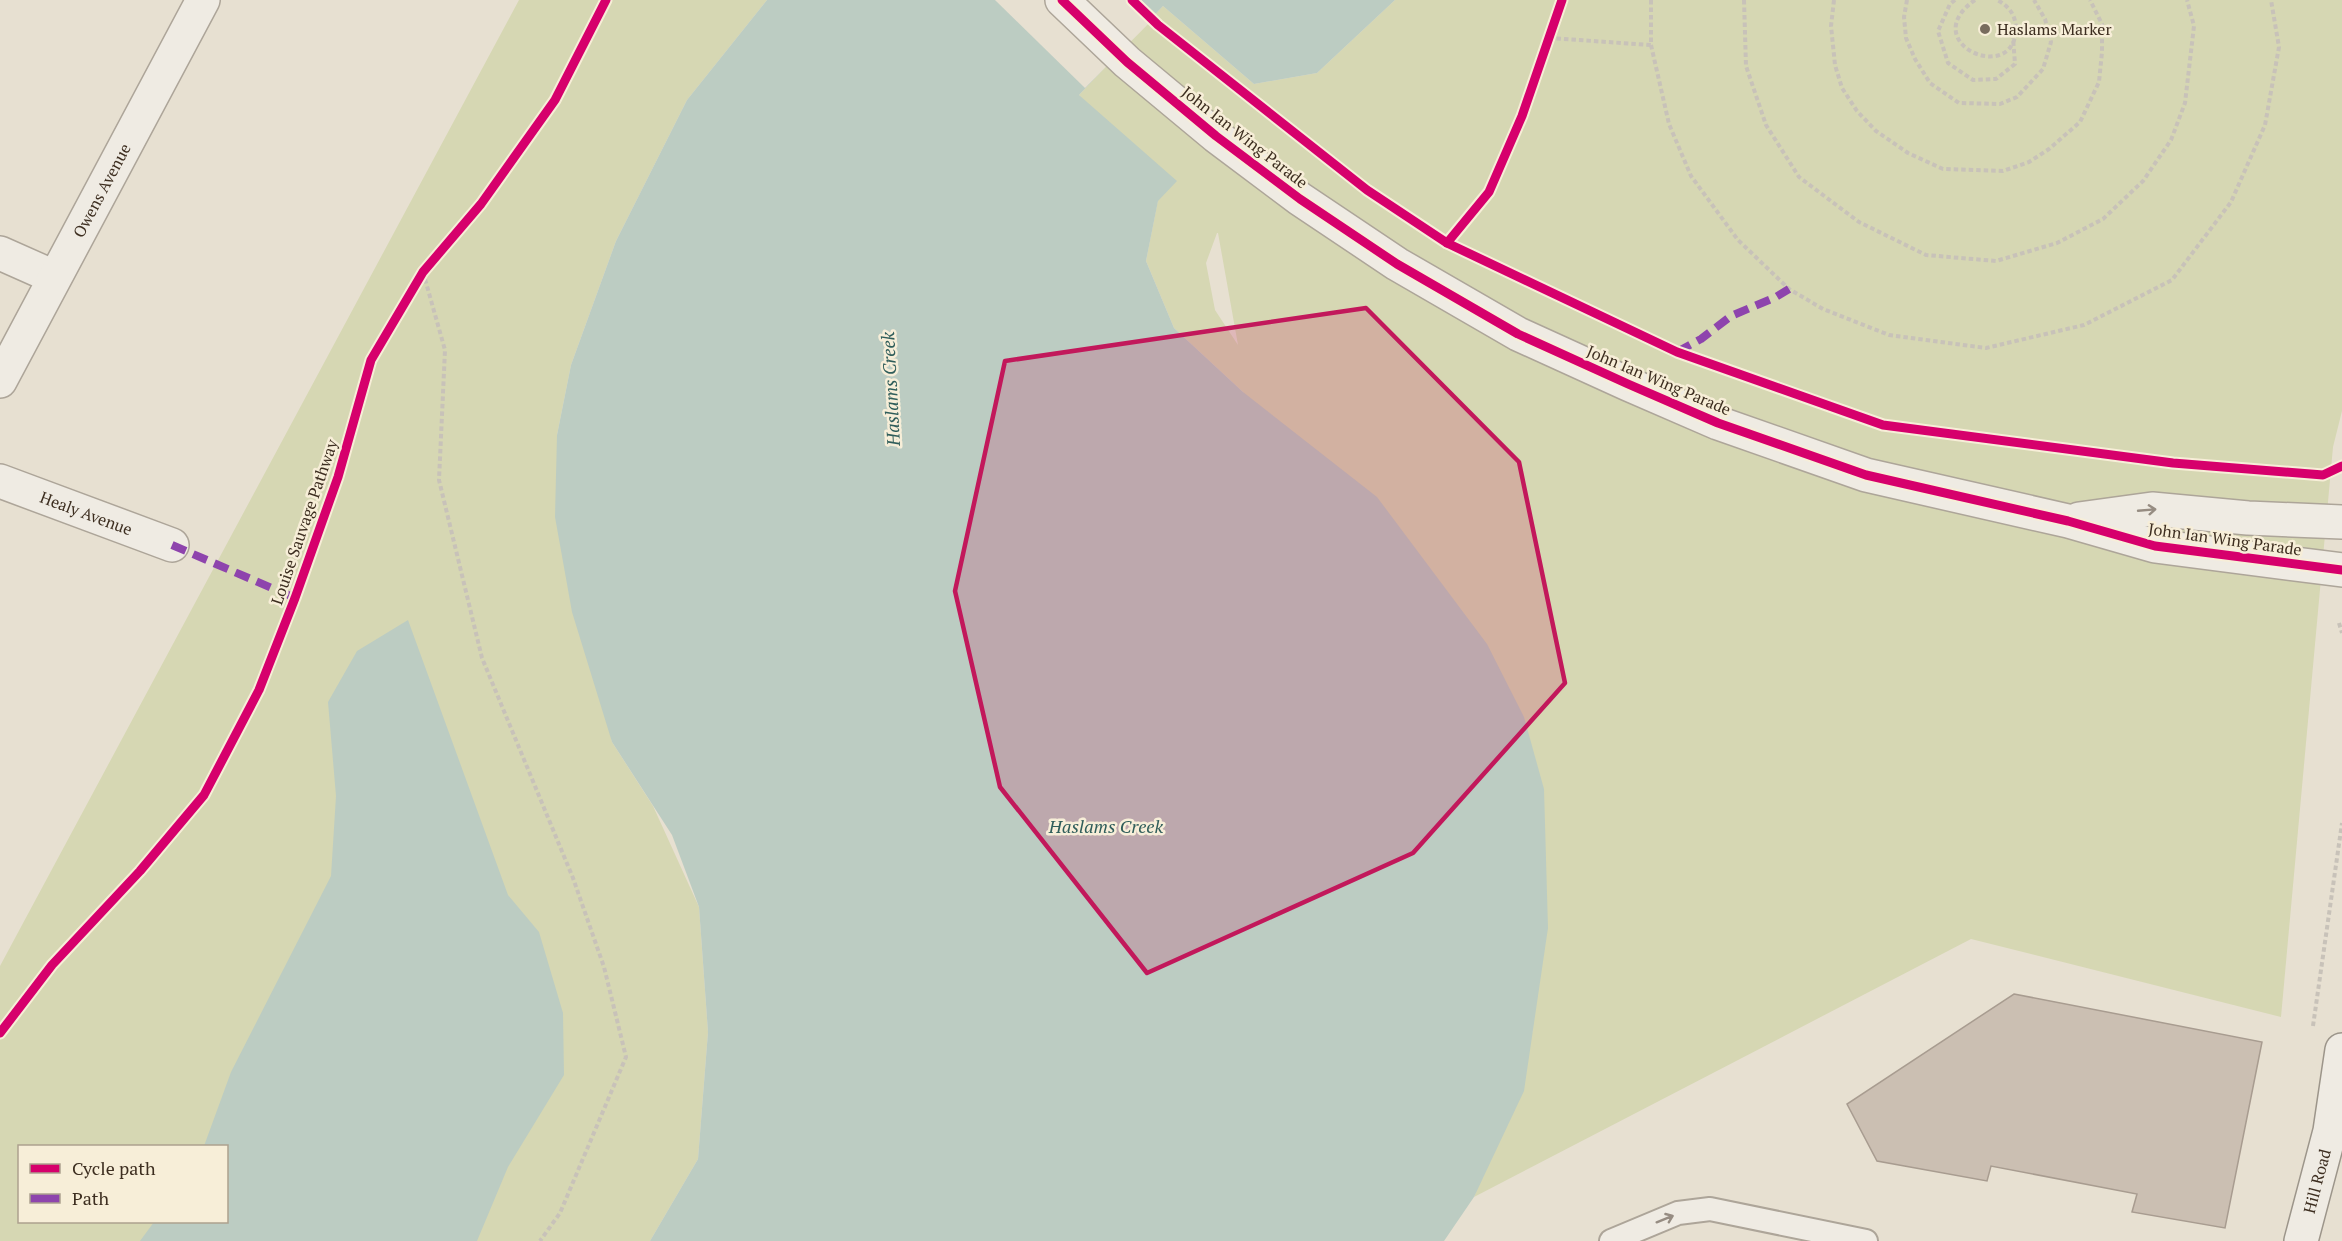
<svg xmlns="http://www.w3.org/2000/svg" width="2342" height="1241" font-family="'PT Serif',serif">
<rect width="100%" height="100%" fill="#e7e0d1"/>
<g fill="#d6d7b3" fill-rule="evenodd">
<path d="M519 0H767L687 100 616 241 571 365 557 435 612 742 653 806 699 907 708 1032 698 1159 650 1241H0V966ZM20 1146H226V1222H20Z"/>
<path d="M1395 0H2342V411L2333 447 2281 1017 1971 939 1474 1197 1533 1030 1243 392 1174 328 1146 261 1158 200 1079 95 1163 6 1254 84 1317 73ZM1217 233H1218L1238 345 1215 310 1206 263Z"/>
</g>
<g fill="#bcccc2">
<polygon points="767,0 1395,0 1317,73 1254,84 1163,6 1079,95 1177,181 1158,201 1146,261 1174,328 1243,392 1377,497 1487,644 1524,717 1544,789 1548,928 1524,1091 1474,1197 1444,1241 650,1241 698,1159 708,1032 699,907 672,835 612,742 572,612 555,517 557,435 571,365 616,241 687,100"/>
<polygon points="408,620 508,895 539,932 563,1013 564,1075 508,1167 477,1241 140,1241 154,1222 226,1222 226,1146 204,1146 231,1072 331,876 336,796 328,702 357,651"/>
</g>
<polygon fill="#e7e0d1" points="995,0 1141,0 1157,15 1085,88"/>
<polygon fill="#cbbfb2" stroke="#a89c90" stroke-width="1.5" points="2014,994 2262,1042 2225,1228 2132,1212 2137,1194 1991,1166 1987,1181 1877,1161 1847,1104"/>
<g fill="none" stroke-linecap="round" stroke-linejoin="round">
<defs>
<polyline id="service" points="1611,1241 1678,1213 1710,1209 1866,1241"/>
<g id="minor">
<polyline points="0,253 54,277"/>
<path id="s1" d="M0 381 203 0"/>
<path id="s2" d="M0 481 172 545"/>
</g>
<g id="tertiary">
<polyline points="1062,0 1127,62 1216,136 1300,199 1397,264 1518,334 1628,384 1718,423 1866,475 2068,521 2155,546 2342,570"/>
<polyline points="2079,519 2152,509 2248,518 2342,522"/>
</g>
<g id="secondary">
<path id="s3" d="M2301 1241 2330 1131 2342 1050"/>
</g>
</defs>
<use href="#service" stroke="#ada599" stroke-width="26"/>
<use href="#minor" stroke="#ada599" stroke-width="36"/>
<use href="#tertiary" stroke="#ada599" stroke-width="36"/>
<use href="#secondary" stroke="#9c958a" stroke-width="36"/>
<g stroke="#c8c2b9" stroke-width="4" stroke-dasharray="4.5 3" stroke-linecap="butt">
<polyline points="1651,0 1651,45 1669,124 1691,176 1738,240 1789,289 1823,309 1889,335 1986,348 2084,325 2172,280 2231,202 2265,125 2279,47 2271,0"/>
<polyline points="1744,0 1746,66 1766,125 1799,177 1859,222 1926,255 1996,261 2057,243 2103,219 2143,181 2171,140 2185,103 2194,26 2187,0"/>
<polyline points="1834,0 1831,26 1835,65 1842,88 1857,111 1876,131 1908,153 1943,169 2003,171 2029,162 2049,149 2080,122 2099,82 2102,52 2102,24 2090,0"/>
<polyline points="1907,0 1904,17 1906,38 1915,59 1930,83 1959,103 2000,104 2017,97 2043,69 2051,42 2045,19 2034,0"/>
<polyline points="1955,0 1950,4 1938,31 1948,63 1973,80 1996,79 2015,64 2013,38"/>
<path d="M1975 0C1915 42 2013 86 2016 30 2016 15 2009 6 1997 0"/>
<polyline points="1549,38 1651,45"/>
<polyline points="423,272 445,350 439,480 482,658 573,878 604,967 626,1057 560,1213 540,1241"/>
<polyline points="2339,623 2342,633"/>
<polyline points="2313,1026 2342,823"/>
</g>
<use href="#service" stroke="#efebe3" stroke-width="22"/>
<use href="#minor" stroke="#efebe3" stroke-width="33"/>
<use href="#tertiary" stroke="#efebe3" stroke-width="33"/>
<use href="#secondary" stroke="#efebe3" stroke-width="33"/>
<g stroke="#8e44ad" stroke-width="8" stroke-dasharray="15 8" stroke-linecap="butt">
<polyline points="1677,352 1701,339 1731,316 1776,297 1789,289"/>
<polyline points="172,545 295,598"/>
</g>
<defs>
<g id="cycleway">
<polyline points="1062,0 1127,62 1216,136 1300,199 1397,264 1518,334 1628,384 1718,423 1866,475 2068,521 2155,546 2342,570"/>
<polyline points="1132,0 1158,25 1367,190 1447,243 1677,352 1883,425 2173,463 2323,475 2342,466"/>
<polyline points="1447,243 1489,192 1522,116 1562,0"/>
<polyline points="0,1033 52,965 140,871 204,795 259,690 295,598 338,477 371,360 423,272 481,204 555,100 606,0"/>
</g>
</defs>
<use href="#cycleway" stroke="#f7eed8" stroke-width="13"/>
<use href="#cycleway" stroke="#d6006c" stroke-width="9"/>
</g>
<defs><path id="oneway-shaft" d="M-6 0H5M1.5-3L5.5 0L1.5 3" fill="none" stroke-width="1.6" stroke-linecap="round" stroke-linejoin="round" transform="scale(1.5)"/></defs>
<g stroke="#968c82">
<use href="#oneway-shaft" transform="translate(2147 510) rotate(-5)"/>
<use href="#oneway-shaft" transform="translate(1665 1219) rotate(-22)"/>
</g>
<path fill="#c2185b" fill-opacity="0.2" stroke="#c2185b" stroke-width="4.5" stroke-linejoin="round" d="M1366 308 1519 462 1565 683 1413 853 1147 973 1000 787 955 591 1005 361Z"/>
<circle fill="#786c5e" stroke="#f7eed8" stroke-width="2" cx="1985" cy="29" r="6"/>
<g text-anchor="middle" dominant-baseline="central" stroke-width="5" stroke-linejoin="round" paint-order="stroke">
<g font-size="16" fill="#3d2e20" stroke="#f7eed8" text-anchor="start">
<text x="1997" y="29">Haslams Marker</text>
</g>
<g font-size="16" fill="#3d2e20" stroke="#f7eed8">
<text transform="translate(1245 137) rotate(38)">John Ian Wing Parade</text>
<text stroke="none"><textPath href="#s1" startOffset="216">Owens Avenue</textPath></text>
<text transform="translate(1659 380) rotate(23)">John Ian Wing Parade</text>
<text stroke="none"><textPath href="#s2" startOffset="92">Healy Avenue</textPath></text>
<text transform="translate(304 522) rotate(-71)">Louise Sauvage Pathway</text>
<text transform="translate(2225 539) rotate(8)">John Ian Wing Parade</text>
<text stroke="none"><textPath href="#s3" startOffset="62">Hill Road</textPath></text>
</g>
<g font-size="18" font-style="italic" fill="#2f5d5a" stroke="#f7eed8">
<text transform="translate(890 389) rotate(-93)">Haslams Creek</text>
<text x="1106" y="826">Haslams Creek</text>
</g>
</g>
<rect x="18" y="1145" width="210" height="78" fill="#f7eed8" stroke="#ada18e" stroke-width="1.5"/>
<rect x="30" y="1164" width="30" height="9" fill="#d6006c" stroke="#ada18e" stroke-width="1.5"/>
<text x="72" y="1175" font-size="18" fill="#3d2e20">Cycle path</text>
<rect x="30" y="1194" width="30" height="9" fill="#8e44ad" stroke="#ada18e" stroke-width="1.5"/>
<text x="72" y="1205" font-size="18" fill="#3d2e20">Path</text>
</svg>
